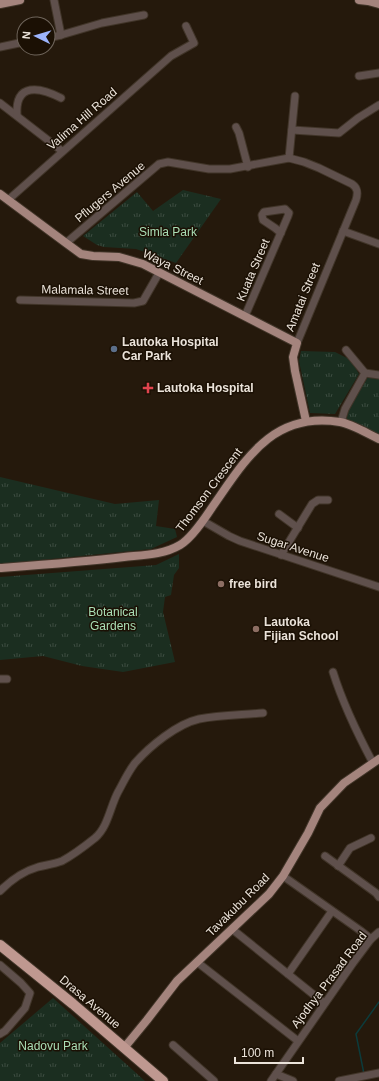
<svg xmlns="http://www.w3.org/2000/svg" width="379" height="1081" font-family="Arial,sans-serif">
<defs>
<pattern id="park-tufts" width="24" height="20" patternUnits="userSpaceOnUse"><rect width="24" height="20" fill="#1b2e20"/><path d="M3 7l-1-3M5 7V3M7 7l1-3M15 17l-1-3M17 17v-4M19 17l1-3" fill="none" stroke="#3c4c40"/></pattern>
</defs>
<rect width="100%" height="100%" fill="#25190c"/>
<g fill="url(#park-tufts)">
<polygon points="183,190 221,199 176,263 136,249 104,247 97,245 83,236 137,192 153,211"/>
<polygon points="301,351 335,352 351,360 359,374 335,414 310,413 299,361"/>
<polygon points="368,377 379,379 379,443 346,425 348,410"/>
<polygon points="0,477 115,504 159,500 156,526 175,529 177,537 151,549 0,564"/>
<polygon points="179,554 179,568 174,575 171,595 165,597 163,612 175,662 123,672 82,666 43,656 0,660 0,577 156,565"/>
<polygon points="53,998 145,1081 0,1081 0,1043"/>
</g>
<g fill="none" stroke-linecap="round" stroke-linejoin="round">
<polyline stroke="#0c3b3b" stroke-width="1.5" points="364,1074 356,1034 379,1002"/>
<defs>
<g id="minor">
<polyline points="54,0 61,35"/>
<polyline points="48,38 61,35 102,23 144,15"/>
<polyline points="0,47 24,42"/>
<polyline points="359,76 379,73"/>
<polyline points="0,103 62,151"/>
<path d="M17 115C15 82 40 87 61 98"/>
<polyline points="236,127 239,133 248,167"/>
<polyline points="292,130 339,133 358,118 379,105"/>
<polyline points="289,158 295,96"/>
<polyline points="8,200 171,56 194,43 186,26"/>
<polyline points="343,231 379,244"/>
<path d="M66 243 159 164 168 162 209 169H230L289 158 304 162 319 168 352 184C358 188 358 193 356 200L297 343"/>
<polyline points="20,300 134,303 143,301 159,273"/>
<polyline points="245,316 288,216 289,213 285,209 264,212 262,215 263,220 275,228 281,233"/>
<polyline points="346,350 365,373"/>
<polyline points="365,373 379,375"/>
<polyline points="341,422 345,409 365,373"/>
<polyline points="279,514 298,528"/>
<polyline points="203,521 229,536 240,541 379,587"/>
<polyline points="281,555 312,504 318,500 328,500"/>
<path d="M333 672C343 704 357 733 373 763"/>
<polyline points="0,679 7,679"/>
<polyline points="325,856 376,893 379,897"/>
<polyline points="338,866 350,848 371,838"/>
<polyline points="283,876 361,931 371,939"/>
<path d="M0 891C10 881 24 871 38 867 46 865 54 864 62 861 73 855 85 846 95 838 108 827 110 807 118 792 123 783 128 772 135 763 150 746 177 724 199 719 220 715 242 715 263 713"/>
<polyline points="232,929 324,1003"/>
<polyline points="197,962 298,1041"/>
<polyline points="0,965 21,983 30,993 25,1008 5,1031 0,1034"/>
<polyline points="288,974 332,911"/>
<polyline points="173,1045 214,1081"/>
<polyline points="276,1074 293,1081"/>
<polyline points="271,1081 353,963 371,939 379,932"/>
<polyline points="339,1081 379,1073"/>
</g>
<g id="major">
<polyline points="359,0 368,1 379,4"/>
<polyline points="0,4 20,0"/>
<polyline points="0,194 66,243 81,254 93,256 119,257 143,264 297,343 293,357 295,371 306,421"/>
<path d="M0 568C41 565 83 562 124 557 143 555 163 555 180 545 192 538 205 518 213 506 246 459 273 411 340 422 352 424 368 434 379 439"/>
<polyline points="124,1048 147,1020 177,981 269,894 283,876 308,833 320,808 344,783 379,759"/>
</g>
<polyline id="highway" points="0,945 73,1004 163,1081"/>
</defs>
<use href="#minor" stroke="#413529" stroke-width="9"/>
<use href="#major" stroke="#413529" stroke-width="10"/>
<use href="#highway" stroke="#413529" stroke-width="12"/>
<use href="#minor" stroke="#5f504c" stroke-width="7"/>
<use href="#major" stroke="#a4847d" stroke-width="8"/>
<use href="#highway" stroke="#bf9890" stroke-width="10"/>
</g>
<circle fill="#5c6f8a" stroke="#1b1004" stroke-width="1.5" cx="114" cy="349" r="4"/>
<path fill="#e0444e" stroke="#1b1004" stroke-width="1.5" d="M146 382h4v4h4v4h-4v4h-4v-4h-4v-4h4z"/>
<g fill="#8d6e63" stroke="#1b1004" stroke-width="1.5">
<circle cx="221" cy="584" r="4"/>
<circle cx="256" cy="629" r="4"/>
</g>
<g text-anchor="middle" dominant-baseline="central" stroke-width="3" stroke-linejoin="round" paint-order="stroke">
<g font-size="12" fill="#ebe3da" stroke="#1b1004">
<text transform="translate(82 119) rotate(-41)">Valima Hill Road</text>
<text transform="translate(110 192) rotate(-40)">Pflugers Avenue</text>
<text transform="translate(173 267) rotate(26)">Waya Street</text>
<text transform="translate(253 270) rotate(-67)">Kuata Street</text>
<text transform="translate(85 290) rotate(1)">Malamala Street</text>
<text transform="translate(303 297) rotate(-68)">Amatai Street</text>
<text transform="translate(209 490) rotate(-53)">Thomson Crescent</text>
<text transform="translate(293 547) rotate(18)">Sugar Avenue</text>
<text transform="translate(238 905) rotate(-45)">Tavakubu Road</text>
<text transform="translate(329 980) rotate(-53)">Ajodhya Prasad Road</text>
<text transform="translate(90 1002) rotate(40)">Drasa Avenue</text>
</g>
<g font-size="12" fill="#aadfb6" stroke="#1b1004">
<text x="168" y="232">Simla Park</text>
<text x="113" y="612">Botanical<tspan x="113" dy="14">Gardens</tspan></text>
<text x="53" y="1046">Nadovu Park</text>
</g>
<g font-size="12" font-weight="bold" fill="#ebe3da" stroke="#1b1004" text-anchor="start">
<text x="122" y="342">Lautoka Hospital<tspan x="122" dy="14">Car Park</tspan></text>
<text x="157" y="388">Lautoka Hospital</text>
<text x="229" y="584">free bird</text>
<text x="264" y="622">Lautoka<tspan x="264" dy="14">Fijian School</tspan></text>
</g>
</g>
<g transform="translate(36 36) rotate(275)"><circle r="19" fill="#1b1004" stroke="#6e645a"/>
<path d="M0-3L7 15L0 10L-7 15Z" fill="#9cb4fd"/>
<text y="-6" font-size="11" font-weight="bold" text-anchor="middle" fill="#ebe3da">N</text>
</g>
<path d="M235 1057v6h68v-6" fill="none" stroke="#ebe3da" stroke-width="2"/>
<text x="241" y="1057" font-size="12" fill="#ebe3da" stroke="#1b1004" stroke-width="3" paint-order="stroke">100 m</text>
</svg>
